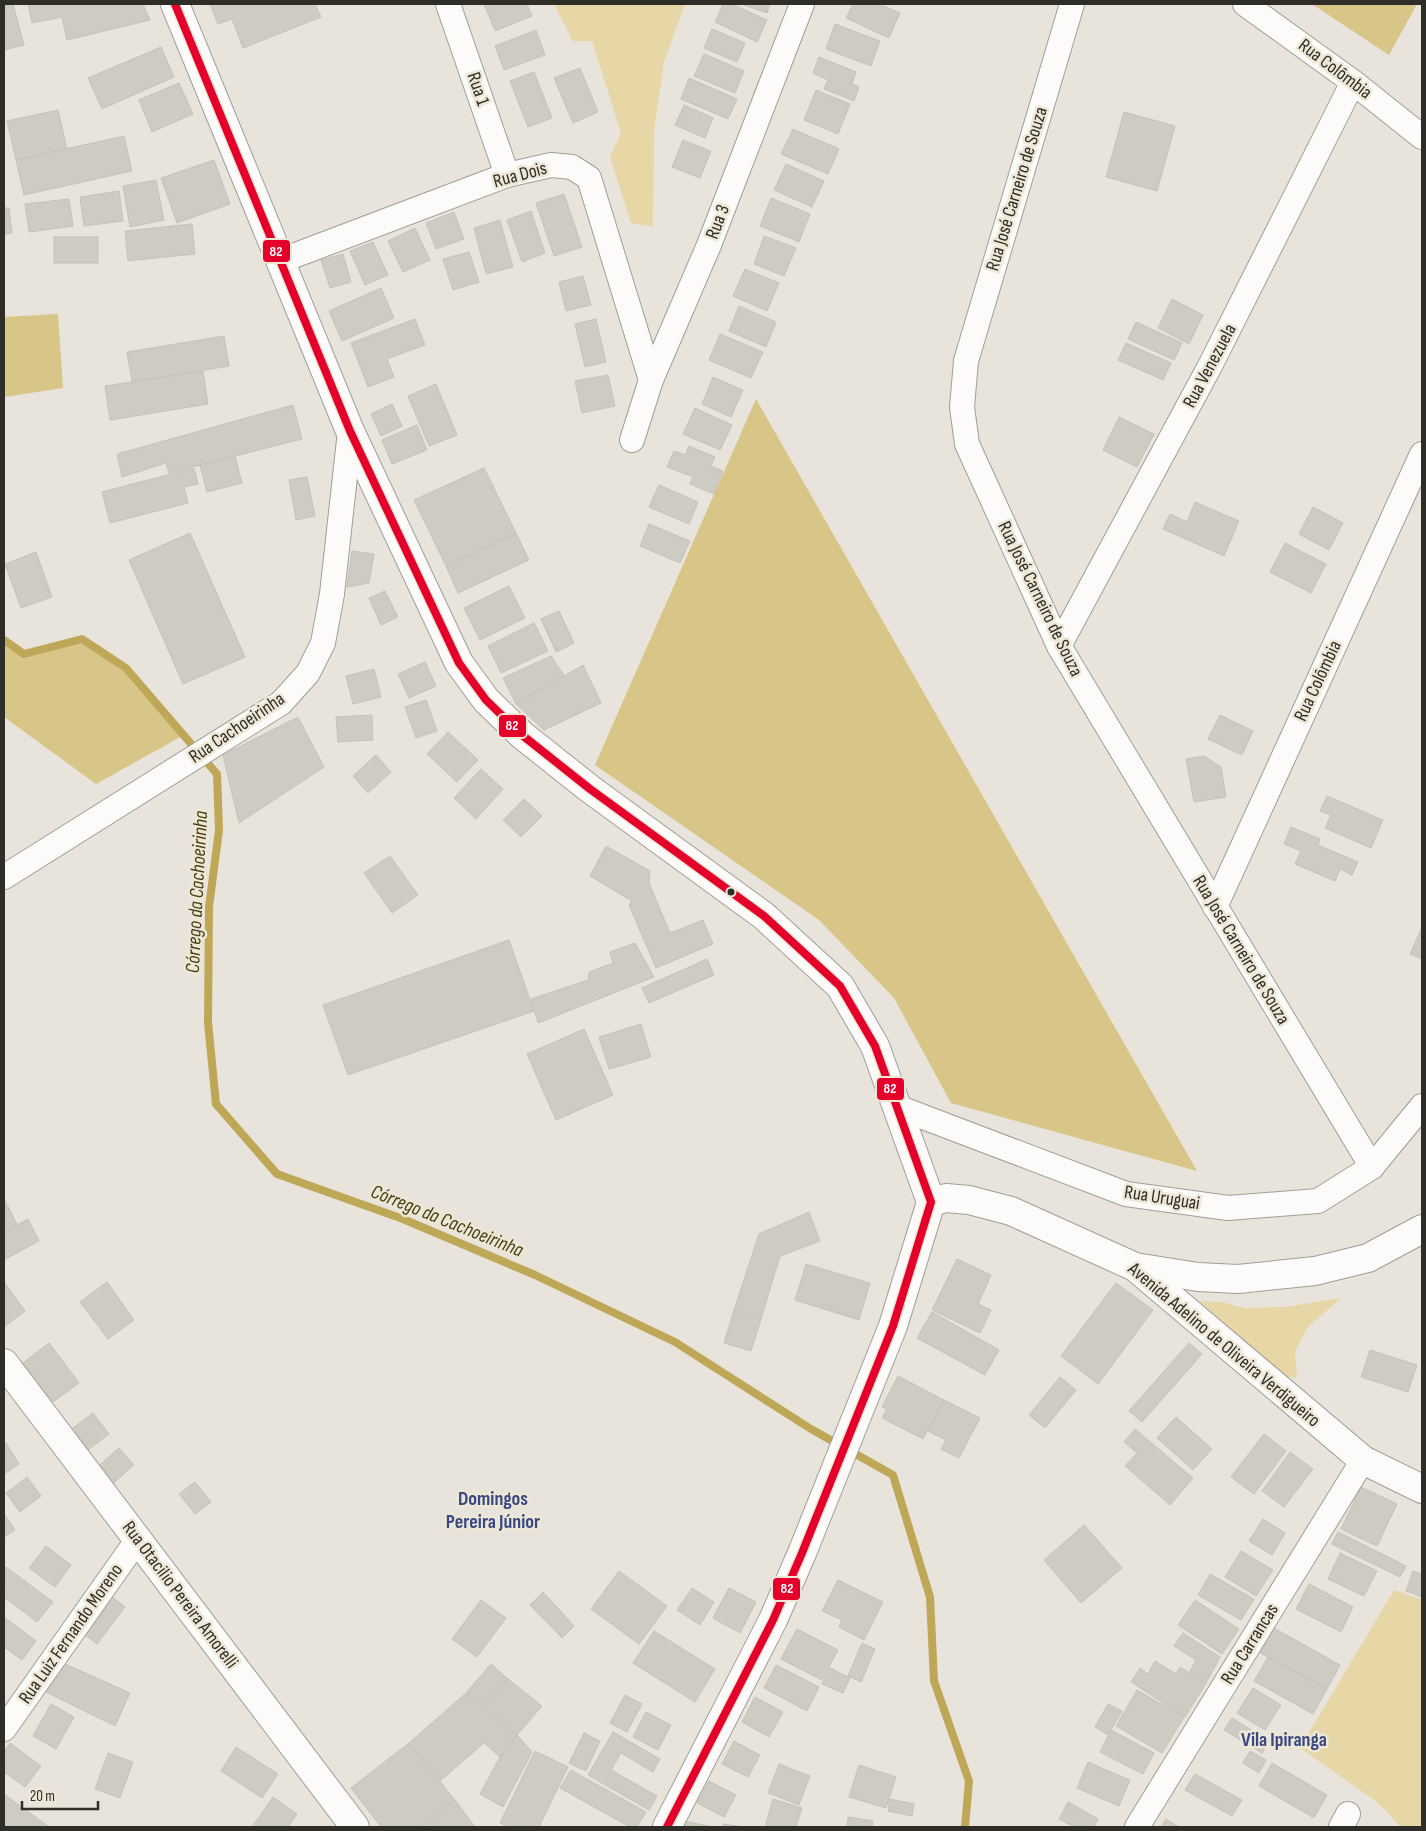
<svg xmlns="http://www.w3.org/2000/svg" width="1426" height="1831" font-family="'Sofia Sans Condensed',sans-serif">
<rect width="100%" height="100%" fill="#e8e4db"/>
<g fill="#e7d7a6">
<polygon points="554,4 685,4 664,62 654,131 653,227 631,223 610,157 621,133 592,41 573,41"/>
<polygon points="1341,1298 1307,1328 1295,1352 1297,1378 1282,1377 1200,1301 1222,1302 1244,1308 1285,1307"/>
<polygon points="1394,1590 1422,1600 1422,1827 1401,1827 1377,1802 1300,1748"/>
</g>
<g fill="#d8c588">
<polygon points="1312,4 1417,4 1389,55"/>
<polygon points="58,314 63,388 4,397 4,317"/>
<polygon points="756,399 1197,1171 951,1103 894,998 819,920 595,765"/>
<polygon points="82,639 126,668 184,735 96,784 4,717 4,640 24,654"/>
</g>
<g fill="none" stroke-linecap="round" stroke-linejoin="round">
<polyline stroke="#bea757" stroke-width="8" points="4,640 24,654 82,639 126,668 217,774 219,830 209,907 208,1022 216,1104 277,1174 403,1219 535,1275 675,1342 811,1429 893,1475 930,1597 934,1681 969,1781 965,1827"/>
</g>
<g fill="#cecbc3" stroke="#c5c2bb">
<polygon points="13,4 24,45 4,50 4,6"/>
<polygon points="28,4 143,4 150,20 67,40 62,17 32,23"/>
<polygon points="210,4 315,4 321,17 243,48 232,19 218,24"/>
<polygon points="484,4 527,4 532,16 495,31"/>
<polygon points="723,4 732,4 767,20 757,42 715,22"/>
<polygon points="741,4 770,4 767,13"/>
<polygon points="853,4 879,4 900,13 889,38 846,18"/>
<polygon points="835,24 880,41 871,66 826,49"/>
<polygon points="712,29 745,43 737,62 704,48"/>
<polygon points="536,30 545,55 504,70 495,46"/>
<polygon points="161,47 174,77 102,109 88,78"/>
<polygon points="704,54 744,71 735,93 694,76"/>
<polygon points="819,57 856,72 852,84 859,87 854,101 824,89 828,80 813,73"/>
<polygon points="580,68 598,112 573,123 554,78"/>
<polygon points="534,72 552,118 528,127 510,81"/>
<polygon points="689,78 737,99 728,119 681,99"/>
<polygon points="179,83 193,114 152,132 139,100"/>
<polygon points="816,90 850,104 838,134 804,120"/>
<polygon points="684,105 713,118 705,138 675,125"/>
<polygon points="58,110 67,149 16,160 7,121"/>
<polygon points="1124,112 1175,126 1157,191 1106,177"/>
<polygon points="793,129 839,149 828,174 781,154"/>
<polygon points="124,136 132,171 24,195 16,160"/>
<polygon points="683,140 711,151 700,178 672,167"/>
<polygon points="214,160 230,204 177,223 161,178"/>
<polygon points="786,164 824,181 812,207 774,190"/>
<polygon points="156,180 164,220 130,227 123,186"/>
<polygon points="119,191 123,221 84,226 80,197"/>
<polygon points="564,194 582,247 554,256 536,203"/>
<polygon points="771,198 810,214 799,242 760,226"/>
<polygon points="69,199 73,226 29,232 25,204"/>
<polygon points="4,208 9,208 12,233 4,234"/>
<polygon points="531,211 545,253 522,262 507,220"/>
<polygon points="454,212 464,239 436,249 426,223"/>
<polygon points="500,220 513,267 486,274 474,228"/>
<polygon points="192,224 195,254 128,261 125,231"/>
<polygon points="415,228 430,260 403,272 388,241"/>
<polygon points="764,236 796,248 784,276 754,264"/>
<rect x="54" y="237" width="44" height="26"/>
<polygon points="373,242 388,275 365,285 350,251"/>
<polygon points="469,252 479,282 453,290 443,259"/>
<polygon points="343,254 351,282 330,288 321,260"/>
<polygon points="745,269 779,283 767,311 733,296"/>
<polygon points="583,276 591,305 566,311 559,282"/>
<polygon points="381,288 394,318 342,341 329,311"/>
<polygon points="1172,299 1203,315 1189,344 1158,328"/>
<polygon points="739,306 776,322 766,347 729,331"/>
<polygon points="415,319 425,345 387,359 394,377 368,387 351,343"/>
<polygon points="596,319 606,362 585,367 575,324"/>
<polygon points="1136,322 1182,343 1174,360 1128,339"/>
<polygon points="720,334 763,352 751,378 709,360"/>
<polygon points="224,336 229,366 132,382 127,352"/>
<polygon points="1126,343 1171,363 1163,380 1118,360"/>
<polygon points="203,371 208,404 110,420 105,386"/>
<polygon points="608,375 615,406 582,413 575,381"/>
<polygon points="713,377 743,390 731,417 702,404"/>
<polygon points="436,384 457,435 429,446 408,396"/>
<polygon points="392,404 402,426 381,436 371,414"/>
<polygon points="293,405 302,439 169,473 166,463 122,477 117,454"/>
<polygon points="695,408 732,425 720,450 683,434"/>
<polygon points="1119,417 1154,434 1137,467 1103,450"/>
<polygon points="417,425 427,450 392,464 382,440"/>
<polygon points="689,446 715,457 711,466 723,471 714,494 690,484 693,477 667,467 674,451 685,455"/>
<polygon points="235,456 242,483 207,492 200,465"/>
<polygon points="194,468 198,484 184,487 188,503 110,523 102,492"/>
<polygon points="484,468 516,533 446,566 414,500"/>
<polygon points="307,477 315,516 296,520 289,480"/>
<polygon points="659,485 698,502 689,524 649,507"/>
<polygon points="1195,502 1239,521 1224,556 1163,529 1170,514 1187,522"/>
<polygon points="1313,507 1343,523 1329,550 1299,534"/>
<polygon points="649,524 690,541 680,563 640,546"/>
<polygon points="190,533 245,657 183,684 129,560"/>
<polygon points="516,533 529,560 458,593 446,566"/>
<polygon points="1285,543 1326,564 1311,593 1270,572"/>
<polygon points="352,551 374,554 369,583 347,587"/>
<polygon points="36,552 52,597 21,608 5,564"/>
<polygon points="509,586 525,618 480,640 464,608"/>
<polygon points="385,591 398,617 381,625 369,598"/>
<polygon points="559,611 574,643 556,652 541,619"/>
<polygon points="534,623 548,651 501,673 488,646"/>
<polygon points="551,656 565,677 516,704 503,678"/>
<polygon points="425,662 436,686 409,698 398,674"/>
<polygon points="583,665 601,703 544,730 516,704"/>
<polygon points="374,669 381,697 353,704 346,676"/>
<polygon points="426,700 437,731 416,738 405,707"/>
<polygon points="372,715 373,740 338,742 336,717"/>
<polygon points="1220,715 1253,731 1242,755 1208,739"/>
<polygon points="298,717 324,767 239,823 223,755"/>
<polygon points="448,732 478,760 457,782 427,754"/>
<polygon points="376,755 391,772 368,793 353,776"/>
<polygon points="1204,756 1221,767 1226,797 1194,802 1186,759"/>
<polygon points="481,769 503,789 476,819 454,798"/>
<polygon points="1327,796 1383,820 1371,848 1325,828 1331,815 1320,811"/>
<polygon points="524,799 542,816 521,837 503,820"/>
<polygon points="1291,827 1320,839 1318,845 1358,862 1352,875 1340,869 1335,881 1295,864 1301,851 1284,844"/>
<polygon points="606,846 650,871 649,883 670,933 703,920 713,944 656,968 629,905 632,901 590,876"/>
<polygon points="390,856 418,895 392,913 364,873"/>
<polygon points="1422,927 1422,959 1410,954"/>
<polygon points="509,940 534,1011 348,1075 323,1005"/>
<polygon points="635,943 654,977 538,1023 531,999 588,980 589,972 613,963 610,952"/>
<polygon points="707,959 714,975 649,1003 642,988"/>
<polygon points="641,1024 651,1057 609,1069 599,1037"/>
<polygon points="584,1029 613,1095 556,1120 527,1054"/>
<polygon points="4,1199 17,1224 4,1231"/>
<polygon points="809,1212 820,1241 780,1256 761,1319 734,1310 759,1234"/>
<polygon points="28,1219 39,1241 4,1260 4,1232"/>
<polygon points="957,1259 991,1275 978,1304 991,1310 980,1333 932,1310"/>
<polygon points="806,1264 870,1283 859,1320 795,1300"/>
<polygon points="4,1282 25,1311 4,1327"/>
<polygon points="107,1282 134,1320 108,1339 80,1302"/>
<polygon points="1116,1283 1153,1310 1098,1384 1061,1356"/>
<polygon points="734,1310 761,1319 751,1351 724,1343"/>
<polygon points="932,1312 999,1350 985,1375 917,1338"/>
<polygon points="49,1343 79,1383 53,1402 23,1363"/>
<polygon points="1189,1343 1202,1354 1142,1422 1129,1411"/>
<polygon points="1370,1350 1417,1365 1408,1392 1361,1377"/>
<polygon points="898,1376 944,1400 923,1439 882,1418 887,1409 882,1407"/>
<polygon points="1060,1377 1076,1390 1045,1428 1029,1415"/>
<polygon points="944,1400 980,1418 959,1458 941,1449 946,1440 928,1431"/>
<polygon points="93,1413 109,1434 85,1452 69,1431"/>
<polygon points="1176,1417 1212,1449 1193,1470 1157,1438"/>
<polygon points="1135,1429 1193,1478 1170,1505 1125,1466 1137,1453 1124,1442"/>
<polygon points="1264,1434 1286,1451 1254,1494 1231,1477"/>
<polygon points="6,1443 19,1464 4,1474 4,1444"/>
<polygon points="119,1448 134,1465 109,1487 94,1470"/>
<polygon points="1290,1452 1313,1469 1284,1507 1262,1491"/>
<polygon points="27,1477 41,1496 20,1512 6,1493"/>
<polygon points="195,1482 211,1502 195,1514 179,1494"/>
<polygon points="1361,1487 1397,1504 1377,1546 1341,1529"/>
<polygon points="4,1514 15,1530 4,1537"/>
<polygon points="1263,1519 1285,1533 1272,1555 1249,1541"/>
<polygon points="1084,1525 1122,1568 1081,1603 1044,1560"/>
<polygon points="1338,1532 1406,1566 1400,1577 1332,1544"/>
<polygon points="46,1546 71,1565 55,1587 29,1568"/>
<polygon points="1241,1551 1273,1570 1256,1596 1225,1577"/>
<polygon points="1340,1553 1377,1571 1364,1596 1328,1579"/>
<polygon points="6,1567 53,1602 37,1622 4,1597"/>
<polygon points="619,1571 667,1606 639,1644 591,1609"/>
<polygon points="1413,1571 1422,1574 1422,1597 1406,1591"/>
<polygon points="1210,1574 1254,1599 1241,1620 1198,1595"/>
<polygon points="838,1580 883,1602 864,1640 839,1627 842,1620 822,1611"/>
<polygon points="1309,1584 1353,1607 1341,1632 1296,1609"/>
<polygon points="692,1588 714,1602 700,1625 677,1610"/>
<polygon points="729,1588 756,1602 740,1633 713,1618"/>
<polygon points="543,1592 574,1626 562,1638 530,1605"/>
<polygon points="112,1597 125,1607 97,1644 84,1634"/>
<polygon points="481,1600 506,1618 477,1657 452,1639"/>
<polygon points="1195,1600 1239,1629 1222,1654 1178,1625"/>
<polygon points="4,1617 36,1641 22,1660 4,1647"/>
<polygon points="1274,1628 1340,1665 1327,1689 1260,1653"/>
<polygon points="797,1629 838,1650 822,1680 781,1659"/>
<polygon points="654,1631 715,1669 695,1702 633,1663"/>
<polygon points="1183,1633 1220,1657 1206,1683 1189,1673 1196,1660 1174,1646"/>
<polygon points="862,1643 875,1649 861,1682 848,1676"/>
<polygon points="1268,1657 1327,1689 1313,1714 1254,1681"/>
<polygon points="1155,1661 1176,1674 1180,1667 1206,1683 1185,1717 1131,1682 1140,1668 1148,1674"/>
<polygon points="63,1663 130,1693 115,1726 42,1690"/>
<polygon points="491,1664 508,1679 483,1708 466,1693"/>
<polygon points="776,1665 819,1687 807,1711 764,1688"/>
<polygon points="830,1668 850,1678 843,1693 822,1684"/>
<polygon points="508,1679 542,1706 517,1735 483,1708"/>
<polygon points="1253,1688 1281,1705 1265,1730 1237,1713"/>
<polygon points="1137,1690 1184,1717 1162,1753 1116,1726"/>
<polygon points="466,1693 517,1735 500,1757 484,1743 440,1781 409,1743"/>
<polygon points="625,1695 642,1704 627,1732 610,1723"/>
<polygon points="755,1697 783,1712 769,1737 742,1722"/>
<polygon points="51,1704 74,1717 56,1749 33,1736"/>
<polygon points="1108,1704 1122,1711 1108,1735 1095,1727"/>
<polygon points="646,1712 671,1725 658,1750 633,1737"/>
<polygon points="1232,1718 1269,1741 1262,1753 1224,1730"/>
<polygon points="1111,1730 1154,1753 1143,1774 1100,1752"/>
<polygon points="613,1732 660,1759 653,1772 621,1753 611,1770 657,1796 649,1810 588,1775"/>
<polygon points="584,1733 600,1741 586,1771 569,1763"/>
<polygon points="517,1735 532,1752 503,1807 480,1794 500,1757"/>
<polygon points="734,1741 760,1755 748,1777 722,1764"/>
<polygon points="10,1743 41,1766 25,1787 4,1772 4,1752"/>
<polygon points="409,1743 455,1800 421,1827 381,1827 351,1788"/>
<polygon points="236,1747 278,1774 262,1798 221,1771"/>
<polygon points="535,1751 568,1767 539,1827 509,1827 500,1823"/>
<polygon points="1250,1751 1266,1760 1259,1773 1243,1763"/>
<polygon points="108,1753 133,1762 120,1798 95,1789"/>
<polygon points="1088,1762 1130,1780 1119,1806 1077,1788"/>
<polygon points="1272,1763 1327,1795 1314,1818 1259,1786"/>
<polygon points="779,1764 810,1776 799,1805 768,1793"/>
<polygon points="859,1765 896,1777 886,1808 849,1797"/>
<polygon points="571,1770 646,1812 637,1827 630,1827 560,1788"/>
<polygon points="1195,1774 1242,1800 1232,1816 1185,1790"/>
<polygon points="709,1781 736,1795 724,1817 697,1803"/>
<polygon points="4,1794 49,1827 4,1827"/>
<polygon points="273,1797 297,1814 288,1827 252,1827"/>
<polygon points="773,1799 802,1808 796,1827 765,1827"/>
<polygon points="890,1799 914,1804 912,1816 888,1811"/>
<polygon points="455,1800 475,1827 421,1827"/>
<polygon points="1068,1802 1098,1819 1094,1827 1074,1827 1059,1819"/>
<polygon points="848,1817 873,1821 872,1827 847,1827"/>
<polygon points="1166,1819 1179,1827 1161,1827"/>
<polygon points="683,1821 714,1827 682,1827"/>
<polygon points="723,1824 744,1827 722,1827"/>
</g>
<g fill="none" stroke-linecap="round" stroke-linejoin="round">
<defs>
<g id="street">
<polyline points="448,4 507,175"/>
<polyline points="1072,4 966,361 962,407 967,444 1059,646 1372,1167"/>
<polyline points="1245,4 1353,82 1422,137"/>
<polyline points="280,261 507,175 551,165 572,167 589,178 651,380"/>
<polyline points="632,440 651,380 709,245 802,4"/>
<polyline points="1059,646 1211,364 1353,82"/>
<polyline points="4,877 281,703 308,673 323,643 332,594 350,431"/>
<polyline points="1215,907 1422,454"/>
<polyline points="897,1107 1126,1194 1228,1208 1318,1201 1372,1167 1422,1106"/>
<polyline points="4,1729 138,1539"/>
<polyline points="1137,1827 1363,1460"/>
<polyline points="1341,1827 1348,1814"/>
</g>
<g id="secondary">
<polyline points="175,4 350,431 459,663 486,700 522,735 590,789 764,916 840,986 875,1046 931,1202"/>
<polyline points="1135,1267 1198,1277 1238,1279 1315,1271 1368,1258 1422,1229"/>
</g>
<g id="primary">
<polyline points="4,1363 355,1827"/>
<polyline points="667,1827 773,1620 802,1553 893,1326 931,1202 946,1198 969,1200 1011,1211 1135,1267 1363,1460 1422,1489"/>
</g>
</defs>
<use href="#street" stroke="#a09e97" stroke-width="26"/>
<use href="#secondary" stroke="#a09e97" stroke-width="30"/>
<use href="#primary" stroke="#a09e97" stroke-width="30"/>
<use href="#street" stroke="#fcfbfa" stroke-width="24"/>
<use href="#secondary" stroke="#fcfbfa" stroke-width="28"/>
<use href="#primary" stroke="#fcfbfa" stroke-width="28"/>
<defs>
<polyline id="bus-1" points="175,4 350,431 459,663 486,700 522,735 590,789 764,916 840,986 875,1046 931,1202 893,1326 802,1553 773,1620 667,1827"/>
</defs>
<use href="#bus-1" stroke="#ede7d6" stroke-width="11"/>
<use href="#bus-1" stroke="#e4002b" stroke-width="8"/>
</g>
<circle fill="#2f2d27" stroke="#ede7d6" stroke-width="2" cx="731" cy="892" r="4.5"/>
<g text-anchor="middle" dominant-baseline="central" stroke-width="5" stroke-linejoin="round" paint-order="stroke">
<g font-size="19" fill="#2f2d27" stroke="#ede7d6">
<text transform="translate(1335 69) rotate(37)">Rua Colômbia</text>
<text transform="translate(478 89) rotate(71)">Rua 1</text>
<text transform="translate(520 175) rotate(-15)">Rua Dois</text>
<text transform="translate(1017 189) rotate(-73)">Rua José Carneiro de Souza</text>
<text transform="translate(718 222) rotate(-69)">Rua 3</text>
<text transform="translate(1210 366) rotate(-62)">Rua Venezuela</text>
<text transform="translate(1040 599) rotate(64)">Rua José Carneiro de Souza</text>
<text transform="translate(1318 681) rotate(-65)">Rua Colômbia</text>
<text transform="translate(237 728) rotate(-34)">Rua Cachoeirinha</text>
<text transform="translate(1241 950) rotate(59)">Rua José Carneiro de Souza</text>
<text transform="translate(1162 1198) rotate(9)">Rua Uruguai</text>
<text transform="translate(1224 1345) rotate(40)">Avenida Adelino de Oliveira Verdigueiro</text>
<text transform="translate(180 1595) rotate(53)">Rua Otacilio Pereira Amorelli</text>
<text transform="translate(71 1634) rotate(-55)">Rua Luiz Fernando Moreno</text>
<text transform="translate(1250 1644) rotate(-58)">Rua Carrancas</text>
</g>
<g font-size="20" font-style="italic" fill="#4c3f15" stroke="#ede7d6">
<text transform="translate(197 892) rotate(-87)">Córrego da Cachoeirinha</text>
<text transform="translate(447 1221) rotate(22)">Córrego da Cachoeirinha</text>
</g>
<g font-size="20" font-weight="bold" fill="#3a4884" stroke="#ede7d6">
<text x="493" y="1499">Domingos<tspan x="493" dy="23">Pereira Júnior</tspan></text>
<text x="1284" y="1740">Vila Ipiranga</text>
</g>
</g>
<g stroke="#ede7d6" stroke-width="2">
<rect x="262" y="239" width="29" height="24" rx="5" fill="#e4002b"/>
<rect x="498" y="714" width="29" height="24" rx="5" fill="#e4002b"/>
<rect x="876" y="1077" width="29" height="24" rx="5" fill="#e4002b"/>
<rect x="772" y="1577" width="29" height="24" rx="5" fill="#e4002b"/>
</g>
<g font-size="14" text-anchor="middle" font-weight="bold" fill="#fff">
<text x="276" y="256">82</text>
<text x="512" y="730">82</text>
<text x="890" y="1093">82</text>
<text x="787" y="1593">82</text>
</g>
<rect width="1426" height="1831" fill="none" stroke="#2f2d27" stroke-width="10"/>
<path d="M22 1801v8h76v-8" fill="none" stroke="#2f2d27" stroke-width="2.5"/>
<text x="30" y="1801" font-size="15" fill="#2f2d27" stroke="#ede7d6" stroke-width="4" paint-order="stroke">20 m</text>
</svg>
